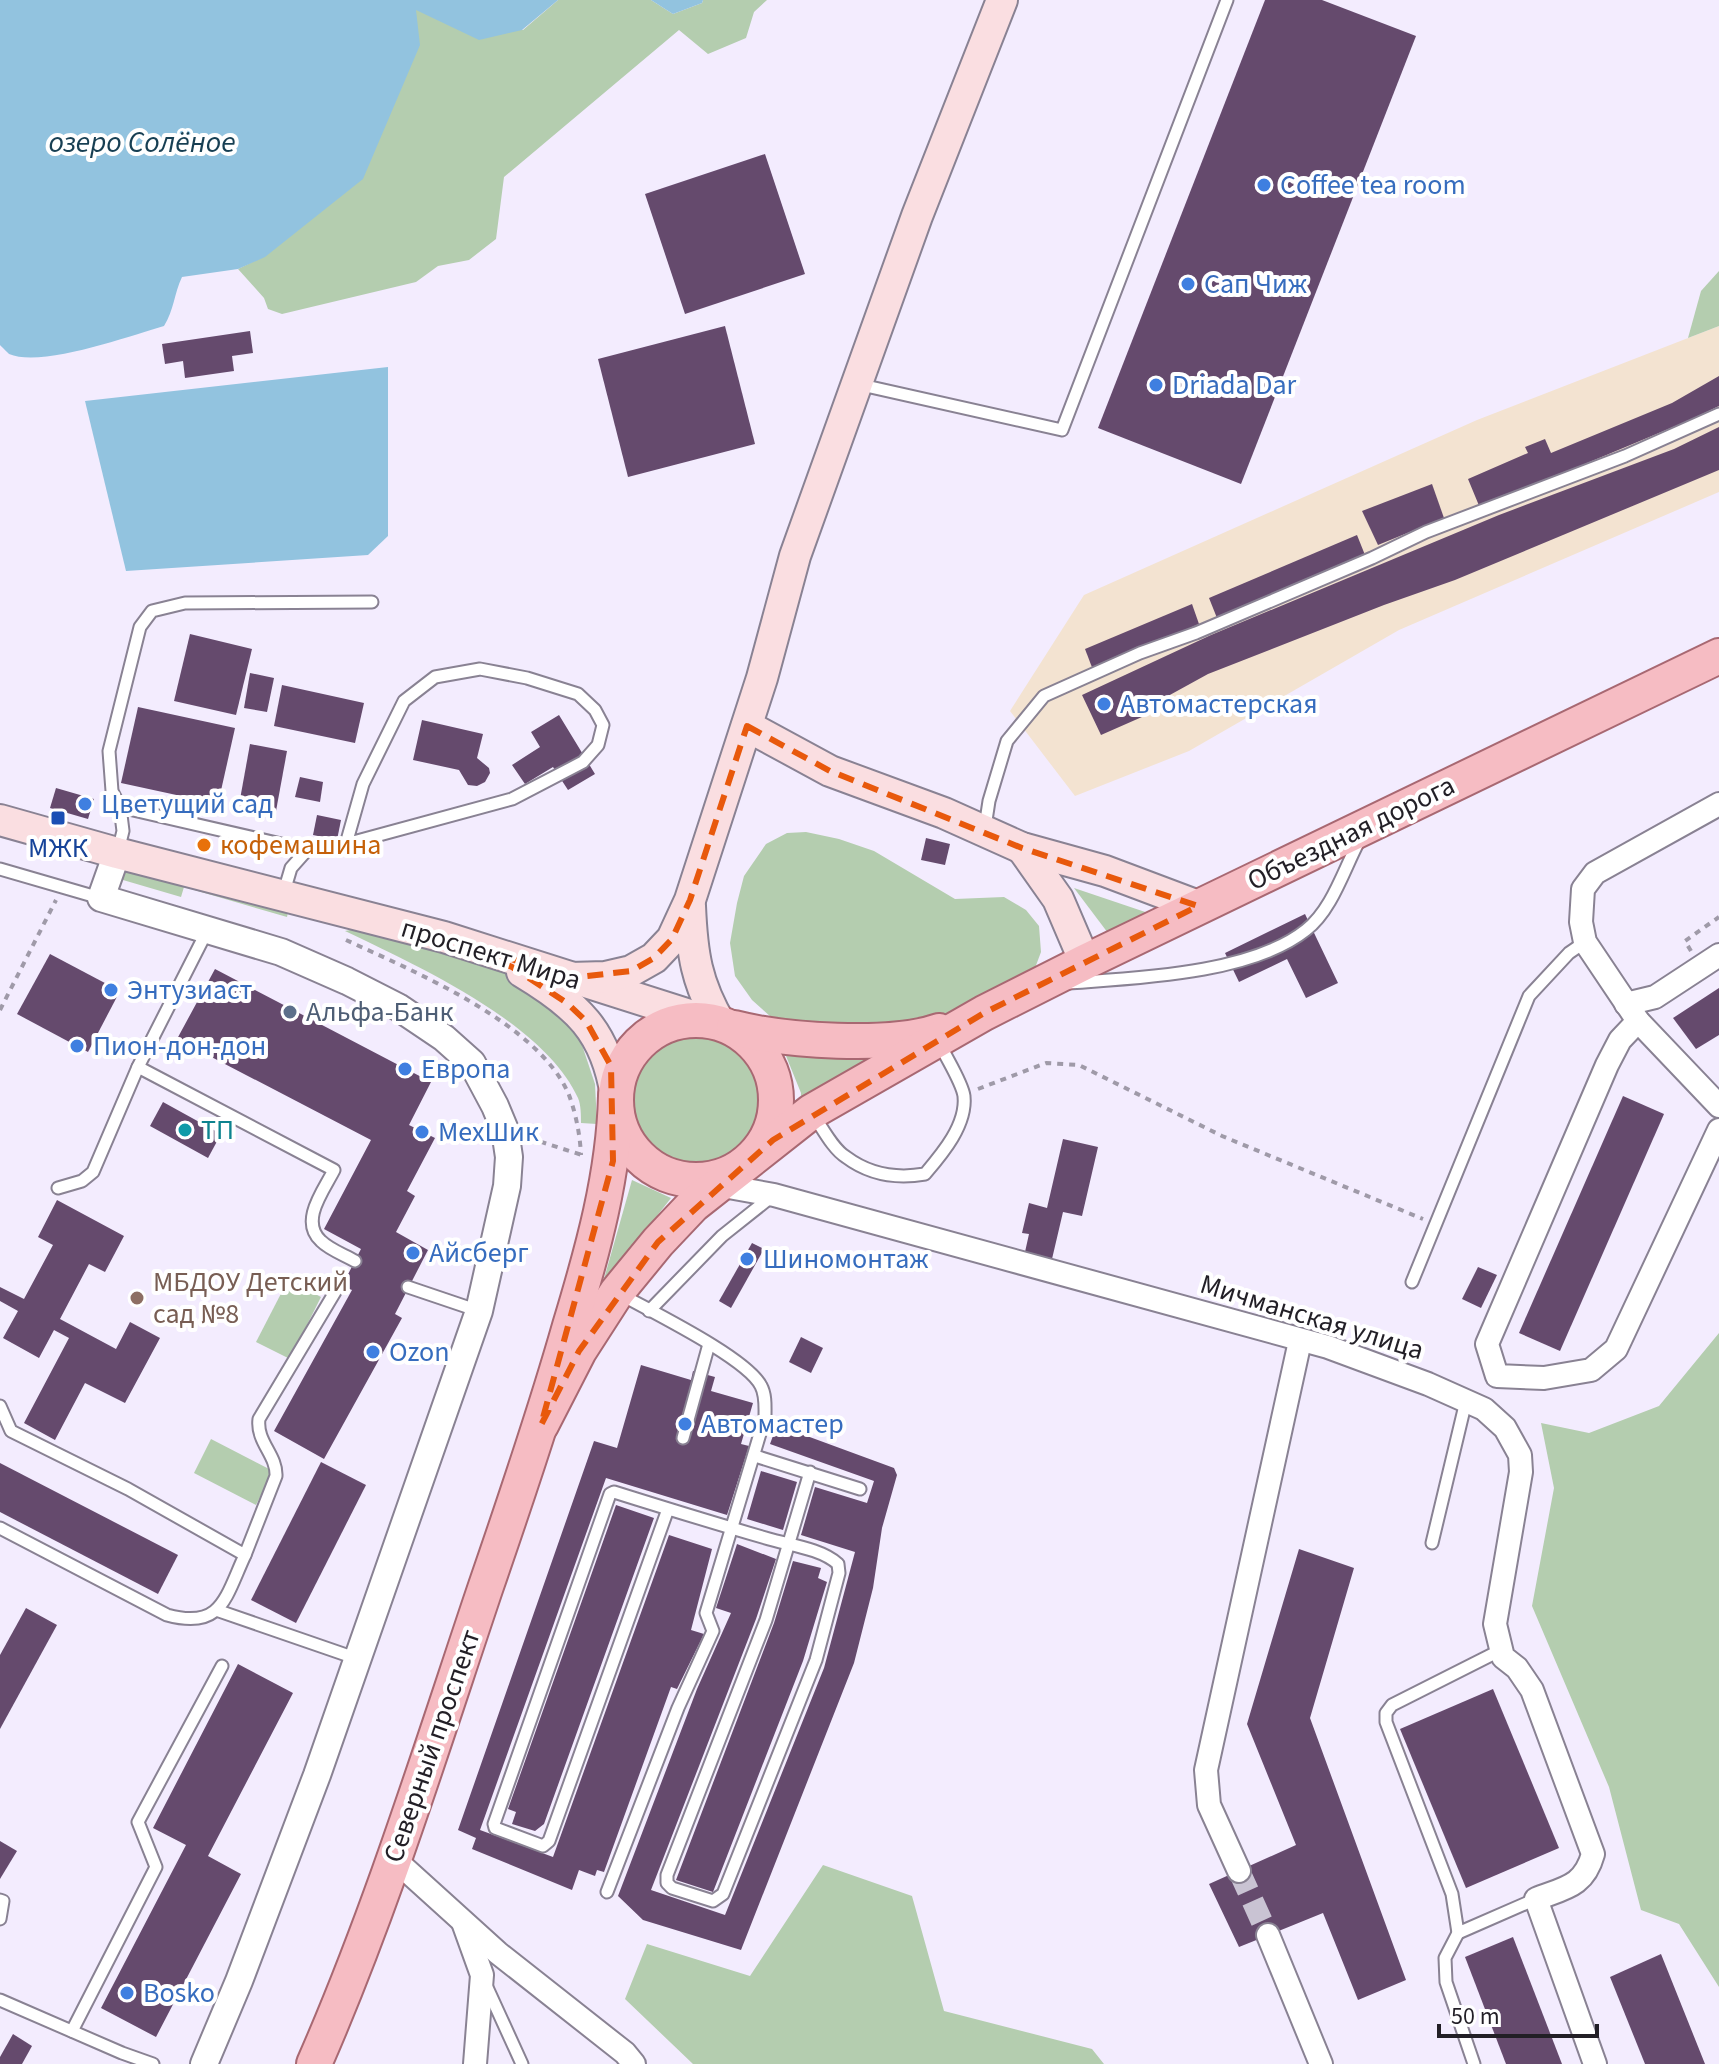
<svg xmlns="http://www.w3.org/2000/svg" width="1719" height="2064" font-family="'Source Sans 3',sans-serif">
<rect width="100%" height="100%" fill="#f3ecfe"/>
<polygon fill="#f3e3d1" points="1719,326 1719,492 1399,630 1189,751 1075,796 1010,711 1084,595 1477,420"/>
<g fill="#b4cdaf">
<polygon points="558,0 651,0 673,14 702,3 703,0 767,0 754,12 746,38 708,54 679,30 504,177 496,239 469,260 438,266 416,282 282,314 268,309 264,298 238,269 265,256 415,9 523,30"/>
<polygon points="1719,271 1719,326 1688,338 1701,291"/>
<polygon points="806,832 839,839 874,851 955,899 1004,897 1026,910 1039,926 1041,952 1035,968 1021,982 932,1024 793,1026 771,1017 752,1000 735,976 730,943 737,903 744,876 766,844 787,833"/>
<polygon points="127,867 289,907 287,917 184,887 181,897 123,880 123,872"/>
<polygon points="1074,888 1163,918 1114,941"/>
<path d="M371 926 514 975 566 1017 580 1039 595 1084 597 1124 581 1123C581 1115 581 1105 578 1098 544 1023 418 966 345 931Z"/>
<circle cx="698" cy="1099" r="65"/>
<polygon points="782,1046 888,1054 800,1111 801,1093"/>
<polygon points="632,1180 671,1198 602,1286"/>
<polygon points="288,1280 321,1297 290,1359 256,1342"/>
<polygon points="1719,1333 1719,1987 1679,1924 1641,1910 1609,1787 1532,1606 1554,1488 1541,1423 1589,1433 1659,1406"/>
<polygon points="211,1439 273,1471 256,1505 194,1473"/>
<polygon points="823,1865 912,1896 944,2011 1092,2049 1104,2064 693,2064 625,1999 647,1944 750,1976"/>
</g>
<g fill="#92c3df">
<path d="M0 0H558L522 30 479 40 416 10 420 45 363 179 265 257 238 269 182 277C174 294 174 310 164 326 129 336 42 368 9 354 8 353 1 346 0 345Z"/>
<polygon points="651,0 703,0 702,3 673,14"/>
<polygon points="388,367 388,536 368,555 126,571 85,401"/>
</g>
<g fill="#654a6d">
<polygon points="1265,0 1322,0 1416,36 1241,484 1098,428"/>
<polygon points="765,154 805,274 685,314 645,194"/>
<polygon points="725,326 755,444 628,477 598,359"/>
<polygon points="250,331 253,353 232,356 234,371 185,378 183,361 165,364 162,344"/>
<polygon points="1719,376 1719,406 1690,420 1480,508 1468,479 1528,453 1525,447 1545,439 1551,453 1672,403"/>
<polygon points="1719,427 1719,470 1455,580 1384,605 1208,674 1148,707 1151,713 1101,735 1082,695 1211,635 1499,515 1674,449"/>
<polygon points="1432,484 1444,518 1378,545 1362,511"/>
<polygon points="1357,535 1365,555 1217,618 1209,598"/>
<polygon points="1192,604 1199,624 1093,670 1085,649"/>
<polygon points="190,634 252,649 236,715 174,701"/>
<polygon points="250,673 274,678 267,712 244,708"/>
<polygon points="282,685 364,703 355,743 274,726"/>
<polygon points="138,707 235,728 218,804 121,783"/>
<polygon points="559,715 595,774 568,790 553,767 525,784 512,765 540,747 531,732"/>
<polygon points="422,720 483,734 477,758 489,768 490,773 485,782 477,786 468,785 459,770 413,760"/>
<polygon points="250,744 287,751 276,811 239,805"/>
<polygon points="300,777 323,782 320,802 295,797"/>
<polygon points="56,788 94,799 88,819 50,808"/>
<polygon points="317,815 341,820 337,840 313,835"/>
<polygon points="926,838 950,844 945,865 921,860"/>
<polygon points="1305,914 1338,983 1306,998 1287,959 1239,982 1225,953"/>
<polygon points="50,954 120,991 88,1052 17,1014"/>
<polygon points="215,969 431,1082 409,1125 435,1138 407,1191 415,1196 396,1232 428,1250 395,1314 402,1318 324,1459 274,1431 352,1290 342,1286 361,1249 324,1229 371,1140 177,1039"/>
<polygon points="1719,988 1719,1035 1696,1049 1673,1018"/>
<polygon points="1623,1096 1664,1114 1560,1351 1519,1333"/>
<polygon points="163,1102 221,1134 208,1158 150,1126"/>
<polygon points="1063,1139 1098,1147 1082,1216 1063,1212 1052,1259 1025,1252 1029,1234 1022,1233 1029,1203 1047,1208"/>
<polygon points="57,1200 124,1236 105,1272 89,1264 60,1319 116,1349 130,1322 160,1338 125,1403 85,1383 55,1440 24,1423 69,1338 54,1330 39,1358 3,1338 18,1311 0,1301 0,1287 24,1299 53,1245 38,1237"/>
<polygon points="752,1243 764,1249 731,1308 719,1301"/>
<polygon points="1478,1267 1497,1275 1481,1308 1462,1299"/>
<polygon points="801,1337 823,1348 811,1373 789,1362"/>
<polygon points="641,1365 691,1380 693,1371 715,1377 711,1391 753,1403 741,1444 749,1446 727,1515 606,1478 480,1830 553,1857 669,1535 712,1549 691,1630 704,1634 677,1689 671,1687 604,1872 597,1870 595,1876 579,1870 572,1890 472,1849 476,1838 458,1830 594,1441 617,1448"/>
<polygon points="777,1425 894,1468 897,1475 882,1528 873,1588 854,1663 741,1950 643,1920 618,1896 697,1689 731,1613 716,1608 737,1544 776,1559 756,1619 651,1890 725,1915 824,1668 855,1552 801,1535 815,1487 867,1503 874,1481 770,1444"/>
<polygon points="321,1462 366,1485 296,1623 251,1600"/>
<polygon points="0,1463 178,1555 158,1594 0,1512"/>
<polygon points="761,1471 797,1482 783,1530 747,1519"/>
<polygon points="616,1505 654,1518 544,1824 535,1831 512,1824 516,1812 508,1809"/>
<polygon points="1299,1549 1354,1568 1310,1718 1406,1980 1358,2000 1323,1913 1239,1947 1209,1884 1296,1845 1247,1724"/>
<polygon points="793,1561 821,1568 818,1578 827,1582 803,1661 713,1892 676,1880 774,1623"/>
<polygon points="26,1608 57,1625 0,1729 0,1655"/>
<polygon points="238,1664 293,1693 208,1856 241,1874 156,2037 101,2008 186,1845 153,1828"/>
<polygon points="1493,1689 1559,1848 1466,1888 1400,1729"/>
<polygon points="0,1841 17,1851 0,1879"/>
<polygon points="1513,1937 1562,2064 1506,2064 1465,1957"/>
<polygon points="1661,1954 1705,2064 1645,2064 1610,1977"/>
<polygon points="13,2034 32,2046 22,2064 0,2064 0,2057"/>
</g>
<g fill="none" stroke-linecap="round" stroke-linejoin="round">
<polyline stroke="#c9c3d3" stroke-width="22" stroke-dasharray="22 11" stroke-linecap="butt" points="1239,1871 1268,1935"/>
<defs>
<g id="service">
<polyline points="857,384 1062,430 1227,0"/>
<polyline points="120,807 307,850 346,844 512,799 583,762 598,745 603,725 595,710 578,694 527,678 480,669 435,677 404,701 363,784 346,844"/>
<polyline points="985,827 989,801 1007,741 1044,696 1140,653 1196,633 1372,558 1426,532 1625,456 1719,414"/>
<polyline points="118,851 123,831 120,807 112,791 109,751 140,627 152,611 185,603 372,602"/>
<polyline points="0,869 100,898"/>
<polyline points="283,895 291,868 307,850"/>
<path d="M1069 983C1137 978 1251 974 1306 930 1332 910 1344 869 1359 841"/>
<path d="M138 1067 334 1170C324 1190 299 1221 321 1241 330 1250 345 1255 355 1261"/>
<path d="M814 1116C823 1129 833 1149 846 1157 870 1175 896 1179 925 1174 942 1154 967 1125 964 1096 962 1082 946 1058 940 1044"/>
<polyline points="58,1188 82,1181 93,1172 138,1067 208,929"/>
<polyline points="1412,1282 1529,996 1569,953 1585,942"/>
<polyline points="408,1287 479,1311"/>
<polyline points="649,1311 722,1236 771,1197"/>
<path d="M0 1406 11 1431 128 1489 245 1555C225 1598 222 1630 167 1615L0 1528"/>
<polyline points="683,1438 709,1344"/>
<polyline points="755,1456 860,1489"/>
<path d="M668 1509 549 1841 543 1846 495 1828 494 1824 610 1494 614 1492C665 1508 717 1524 769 1539 790 1545 822 1549 838 1564L839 1573 816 1660 723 1894 713 1901 672 1888 667 1883V1875L766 1620 810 1472"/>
<polyline points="1432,1543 1466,1401"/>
<path d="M245 1555 276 1476C277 1455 256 1442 259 1419L335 1292"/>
<polyline points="219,1611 358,1659"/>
<polyline points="1499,1651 1392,1705 1386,1713 1386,1722 1452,1894 1458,1933 1536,1899"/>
<path d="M607 1892 678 1708 713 1631 706 1613 765 1417C765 1407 766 1395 761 1386 747 1358 652 1312 620 1294"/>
<polyline points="0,1900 3,1901 0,1919"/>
<polyline points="1458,1933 1445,1958 1446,1982 1474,2064"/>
<polyline points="485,1983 522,2064"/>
<polyline points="0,2000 122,2053 153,2064"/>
<polyline points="72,2031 156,1867 138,1822 222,1666"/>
</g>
<g id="minor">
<polyline points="1719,804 1595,873 1583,889 1581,922 1585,942 1638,1021 1719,1106"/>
<polyline points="1626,1004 1655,997 1719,955"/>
<polyline points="1638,1021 1620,1040 1607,1065 1487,1344 1497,1376 1544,1378 1591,1370 1616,1349 1719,1130"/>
<path d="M684 1179 774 1195 1328 1347 1428 1384 1484 1409 1505 1428 1520 1455 1521 1472 1495 1624 1503 1657 1517 1668 1532 1690 1593 1854C1584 1887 1564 1888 1536 1899L1595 2064"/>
<polyline points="393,1858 498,1953 625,2053 634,2064"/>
<polyline points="1239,1871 1209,1805 1206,1770 1300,1341"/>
<polyline points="464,1925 482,1975 475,2064"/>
<polyline points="1268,1935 1321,2064"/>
</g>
<polyline id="tertiary" points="117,853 101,898 281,952 347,981 398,1007 444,1038 472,1063 495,1106 505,1130 509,1157 507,1186 479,1311 317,1775 239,1981 204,2064"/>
<g id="secondary">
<polyline points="747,726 830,771 944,813 1022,848 1105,871 1198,906"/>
<polyline points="0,820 117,853 444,937 721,1025"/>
<polyline points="1022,848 1058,899 1085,962"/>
<path d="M690 906C692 953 696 983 721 1025"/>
<path d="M522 972C577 1005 606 1031 616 1096"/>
<polyline points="570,978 605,977 631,971 654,958 672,939 690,900 762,678 795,556 917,216 1002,0"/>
</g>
<g id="primary">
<circle cx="696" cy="1100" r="80"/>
<path d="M734 1028C785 1041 890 1048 939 1031"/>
<polyline points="541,1425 579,1351 617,1292 658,1242 693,1205 811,1112 984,1013 1085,962 1719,656"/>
<path d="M314 2064C382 1909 432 1746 486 1586 516 1499 545 1414 570 1326 593 1250 614 1175 616 1096"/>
</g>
</defs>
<use href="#service" stroke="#898293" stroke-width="15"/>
<use href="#minor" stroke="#898293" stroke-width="26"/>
<use href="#tertiary" stroke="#898293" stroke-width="30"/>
<use href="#secondary" stroke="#898293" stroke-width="34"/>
<use href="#primary" stroke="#a86872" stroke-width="38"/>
<g stroke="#9f9aa8" stroke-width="4" stroke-dasharray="6 6" stroke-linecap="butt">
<path d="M346 940C413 971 539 1023 569 1095 576 1114 580 1135 581 1155"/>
<polyline points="1691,951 1685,941 1719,917"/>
<polyline points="0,1010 56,900"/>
<polyline points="978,1089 1046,1063 1079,1065 1222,1136 1423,1219"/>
<polyline points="529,1138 582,1155"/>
<polyline points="636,1170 664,1184"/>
</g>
<use href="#service" stroke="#fff" stroke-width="11"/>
<use href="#minor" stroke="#fff" stroke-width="22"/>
<use href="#tertiary" stroke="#fff" stroke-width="26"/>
<use href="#secondary" stroke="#fadee1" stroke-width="30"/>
<use href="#primary" stroke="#f6bcc3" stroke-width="34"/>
</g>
<path fill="none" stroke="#e8590c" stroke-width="6" stroke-dasharray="16 10" stroke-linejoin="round" d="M747 726 830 771 1022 848 1198 906 984 1013 773 1140 658 1242 579 1351 541 1425 613 1161 611 1066 586 1021 567 1003 512 967 444 937 570 978 631 971 654 958 672 939 690 900Z"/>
<g fill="#3f7fe0" stroke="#fff" stroke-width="3">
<circle cx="1264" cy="185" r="8"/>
<circle cx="1188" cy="284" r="8"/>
<circle cx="1156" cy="385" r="8"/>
<circle cx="1104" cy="704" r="8"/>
<circle cx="85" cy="804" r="8"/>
<circle cx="111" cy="990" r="8"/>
<circle cx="77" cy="1046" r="8"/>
<circle cx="405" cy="1069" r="8"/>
<circle cx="422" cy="1132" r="8"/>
<circle cx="413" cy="1253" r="8"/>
<circle cx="747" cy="1259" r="8"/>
<circle cx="373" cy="1352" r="8"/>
<circle cx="685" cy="1424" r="8"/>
<circle cx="127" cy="1993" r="8"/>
</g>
<rect fill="#1a4fb4" stroke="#fff" stroke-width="3" x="50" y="810" width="16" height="16" rx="4"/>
<circle fill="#e8710a" stroke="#fff" stroke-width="3" cx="204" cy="845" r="8"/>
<circle fill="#5c6f8a" stroke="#fff" stroke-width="3" cx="290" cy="1012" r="8"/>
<circle fill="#0f9aa8" stroke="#fff" stroke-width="3" cx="185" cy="1130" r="8"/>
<circle fill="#8d6e63" stroke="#fff" stroke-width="3" cx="137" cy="1298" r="8"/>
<g text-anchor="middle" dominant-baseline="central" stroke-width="8" stroke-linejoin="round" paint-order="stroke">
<g font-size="28" fill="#366cbe" stroke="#fff" text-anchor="start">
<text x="1280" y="185">Coffee tea room</text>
<text x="1204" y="284">Сап Чиж</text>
<text x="1172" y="385">Driada Dar</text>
<text x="1120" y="704">Автомастерская</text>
<text x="101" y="804">Цветущий сад</text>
<text x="127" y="990">Энтузиаст</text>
<text x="93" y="1046">Пион-дон-дон</text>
<text x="421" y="1069">Европа</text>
<text x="438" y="1132">МехШик</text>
<text x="429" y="1253">Айсберг</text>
<text x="763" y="1259">Шиномонтаж</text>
<text x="389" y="1352">Ozon</text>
<text x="701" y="1424">Автомастер</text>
<text x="143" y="1993">Bosko</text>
</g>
<g font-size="28" fill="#221f26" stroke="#fff">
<text transform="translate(1351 833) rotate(-26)">Объездная дорога</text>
<text transform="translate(491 954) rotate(17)">проспект Мира</text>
<text transform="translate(1312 1317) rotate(17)">Мичманская улица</text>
<text transform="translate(432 1746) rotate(-71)">Северный проспект</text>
</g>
<g font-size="28" fill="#c56008" stroke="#fff" text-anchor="start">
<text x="220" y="845">кофемашина</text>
</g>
<g font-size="28" fill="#164399" stroke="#fff">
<text x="58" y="848">МЖК</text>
</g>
<g font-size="28" fill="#4e5e75" stroke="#fff" text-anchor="start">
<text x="306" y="1012">Альфа-Банк</text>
</g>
<g font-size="28" fill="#0d838f" stroke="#fff" text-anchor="start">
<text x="201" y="1130">ТП</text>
</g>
<g font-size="28" fill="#785e54" stroke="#fff" text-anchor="start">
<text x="153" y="1282">МБДОУ Детский<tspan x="153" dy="32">сад №8</tspan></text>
</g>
<g font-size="30" font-style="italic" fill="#173f53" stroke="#fff">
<text x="142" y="142">озеро Солёное</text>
</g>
</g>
<path d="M1439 2024v12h158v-12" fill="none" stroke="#221f26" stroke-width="4"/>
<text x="1451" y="2024" font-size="24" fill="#221f26" stroke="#ffffff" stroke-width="6" paint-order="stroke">50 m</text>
</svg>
